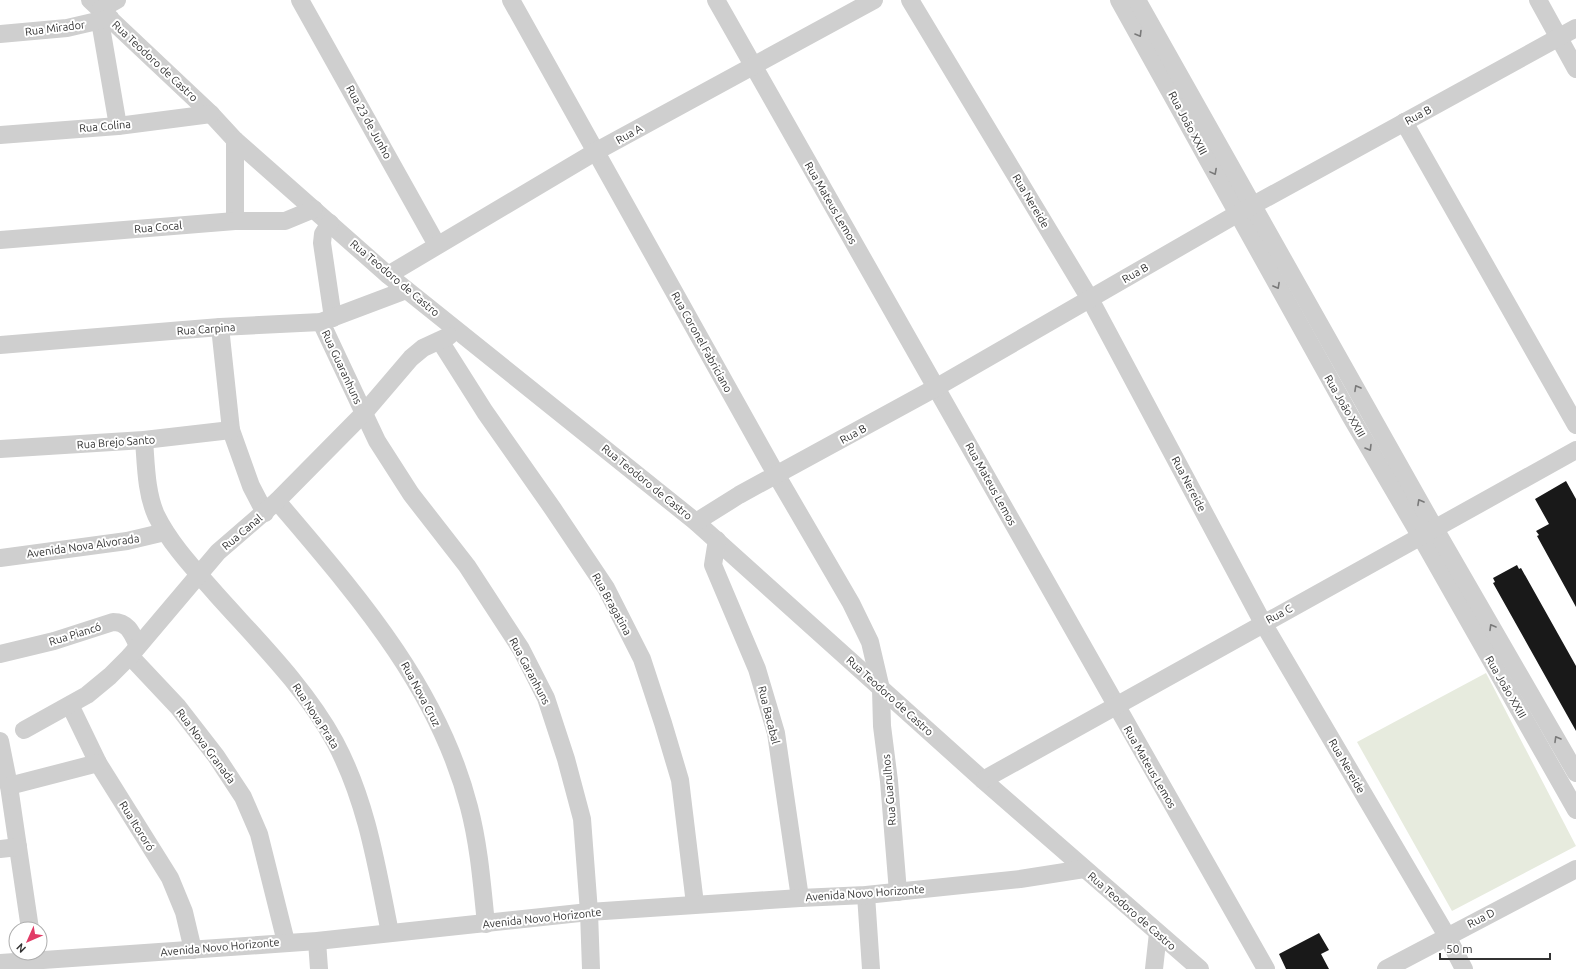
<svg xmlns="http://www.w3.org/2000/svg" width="1576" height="969" font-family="Ubuntu,sans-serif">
<rect width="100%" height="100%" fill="#fff"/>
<polygon fill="#e7ebde" points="1486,673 1576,846 1452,911 1357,742"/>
<g fill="#191919">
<polygon points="1566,481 1576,499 1576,607 1537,536 1539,535 1536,531 1549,524 1535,499"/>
<polygon points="1517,565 1519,569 1521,568 1576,666 1576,731 1493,583 1495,582 1493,578"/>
<polygon points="1319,933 1329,950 1321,954 1329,969 1286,969 1279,954"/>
</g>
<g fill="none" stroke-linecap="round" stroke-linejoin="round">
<g stroke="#cfcfcf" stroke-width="18">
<polyline points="90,0 211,114 235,140 388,275 696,522 983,780 1200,969"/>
<polyline points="300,0 437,245"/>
<polyline points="511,0 777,476 851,603 870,642 881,689 882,726 889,781 898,892"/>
<polyline points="716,0 1266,969"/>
<polyline points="910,0 1090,299 1263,623 1447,936 1464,969"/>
<polyline points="1119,0 1351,417 1421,537 1576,810"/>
<polyline points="1137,0 1435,529 1576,773"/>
<polyline points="1538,0 1576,69"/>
<polyline points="101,9 117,0"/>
<polyline points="100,21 118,126"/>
<polyline points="0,34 67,28 110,18"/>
<polyline points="1404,122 1576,425"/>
<polyline points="0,135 118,126 211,114"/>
<polyline points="235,221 235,140"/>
<polyline points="330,223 323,234 322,243 333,318"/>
<polyline points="0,240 235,221 285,221 314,209"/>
<polyline points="388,275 595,152 874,0"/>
<polyline points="321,322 377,441 411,494 467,566 521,649 546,698 566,759 582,819 589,912 591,969"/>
<polyline points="220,327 231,430 251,486 265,513"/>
<polyline points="440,341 485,412 553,509 606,588 642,659 663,723 680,780 695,904"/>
<polyline points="0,345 220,327 321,322 406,290"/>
<path d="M144 440C146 465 146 492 156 515 170 544 195 570 216 594 258 641 305 687 335 742 367 802 377 868 390 933"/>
<polyline points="0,449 144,440 231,430"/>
<path d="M277 501C356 594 438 686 469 807 479 845 482 885 486 924"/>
<polyline points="696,522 739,495 937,387 1237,214 1576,28"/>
<polyline points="717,540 713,565 757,669 776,733 800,898"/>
<polyline points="0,558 127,541 165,532"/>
<path d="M0 654 54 641 113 622C128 622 132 633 138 646"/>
<polyline points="130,656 178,707 216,756 243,797 259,834 286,942"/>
<polyline points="70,705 98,763 170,878 184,912 193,950"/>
<polyline points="24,730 87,695 110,676 130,656 218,552 277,501 364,413 411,358 423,348 449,336"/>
<polyline points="0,741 9,786 30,929"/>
<polyline points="983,780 1576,450"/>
<polyline points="9,786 98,763"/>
<polyline points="0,849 18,847"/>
<polyline points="866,895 871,969"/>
<polyline points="317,941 319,969"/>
<polyline points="0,963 317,941 589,912 800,898 866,895 1020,879 1084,869"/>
<polyline points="1154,969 1158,933"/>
<polyline points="1386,969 1576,869"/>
</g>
</g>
<defs><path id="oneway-chevron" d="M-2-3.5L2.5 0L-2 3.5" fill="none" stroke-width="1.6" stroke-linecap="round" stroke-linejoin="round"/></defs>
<g stroke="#797979">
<use href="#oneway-chevron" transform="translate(1139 34) rotate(59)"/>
<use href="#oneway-chevron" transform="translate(1214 172) rotate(62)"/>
<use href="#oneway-chevron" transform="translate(1277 286) rotate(61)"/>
<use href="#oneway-chevron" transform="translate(1357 388) rotate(-119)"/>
<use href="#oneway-chevron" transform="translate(1369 448) rotate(59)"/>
<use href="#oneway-chevron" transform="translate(1420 502) rotate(-119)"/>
<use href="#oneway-chevron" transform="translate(1492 627) rotate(-120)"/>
<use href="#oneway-chevron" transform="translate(1557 739) rotate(-120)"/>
</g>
<g text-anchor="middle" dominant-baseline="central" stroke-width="4" stroke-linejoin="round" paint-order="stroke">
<g font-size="11" fill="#323232" stroke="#fff">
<text transform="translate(55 28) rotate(-7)">Rua Mirador</text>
<text transform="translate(155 61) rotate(43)">Rua Teodoro de Castro</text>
<text transform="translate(1418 115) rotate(-28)">Rua B</text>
<text transform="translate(369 122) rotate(61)">Rua 23 de Junho</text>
<text transform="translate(1188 123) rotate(62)">Rua João XXIII</text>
<text transform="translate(105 126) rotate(-5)">Rua Colina</text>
<text transform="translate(629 134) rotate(-29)">Rua A</text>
<text transform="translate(1031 201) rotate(59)">Rua Nereide</text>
<text transform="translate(831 203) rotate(60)">Rua Mateus Lemos</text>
<text transform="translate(158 227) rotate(-5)">Rua Cocal</text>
<text transform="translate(1135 273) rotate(-30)">Rua B</text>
<text transform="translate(395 278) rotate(40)">Rua Teodoro de Castro</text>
<text transform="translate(206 329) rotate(-4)">Rua Carpina</text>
<text transform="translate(702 342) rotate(61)">Rua Coronel Fabriciano</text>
<text transform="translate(342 367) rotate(65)">Rua Guaranhuns</text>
<text transform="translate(1345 406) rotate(60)">Rua João XXIII</text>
<text transform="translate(853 434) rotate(-29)">Rua B</text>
<text transform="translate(116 442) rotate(-4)">Rua Brejo Santo</text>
<text transform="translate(647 482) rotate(39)">Rua Teodoro de Castro</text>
<text transform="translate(991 484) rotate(61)">Rua Mateus Lemos</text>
<text transform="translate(1189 484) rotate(62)">Rua Nereide</text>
<text transform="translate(242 532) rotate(-40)">Rua Canal</text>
<text transform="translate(83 546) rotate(-8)">Avenida Nova Alvorada</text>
<text transform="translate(612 604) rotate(61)">Rua Bragatina</text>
<text transform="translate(1279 614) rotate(-28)">Rua C</text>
<text transform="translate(75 634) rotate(-17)">Rua Piancó</text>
<text transform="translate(530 671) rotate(62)">Rua Garanhuns</text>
<text transform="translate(1506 687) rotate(60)">Rua João XXIII</text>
<text transform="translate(421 694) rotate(62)">Rua Nova Cruz</text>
<text transform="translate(890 696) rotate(42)">Rua Teodoro de Castro</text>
<text transform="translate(769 715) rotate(76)">Rua Bacabal</text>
<text transform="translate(316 716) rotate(57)">Rua Nova Prata</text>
<text transform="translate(206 746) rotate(53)">Rua Nova Granada</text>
<text transform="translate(1347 766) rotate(60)">Rua Nereide</text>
<text transform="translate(1150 767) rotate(60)">Rua Mateus Lemos</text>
<text transform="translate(889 790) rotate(-95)">Rua Guarulhos</text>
<text transform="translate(137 826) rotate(58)">Rua Itororó</text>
<text transform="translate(865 893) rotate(-4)">Avenida Novo Horizonte</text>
<text transform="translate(1132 911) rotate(41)">Rua Teodoro de Castro</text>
<text transform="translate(542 918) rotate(-6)">Avenida Novo Horizonte</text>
<text transform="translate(1481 918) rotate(-27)">Rua D</text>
<text transform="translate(220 947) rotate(-5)">Avenida Novo Horizonte</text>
</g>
</g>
<g transform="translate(28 941) rotate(225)"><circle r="19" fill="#ffffff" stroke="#adadad"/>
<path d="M0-3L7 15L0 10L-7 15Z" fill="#e13c67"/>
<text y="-6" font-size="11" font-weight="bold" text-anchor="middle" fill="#323232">N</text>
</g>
<path d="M1440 953v6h110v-6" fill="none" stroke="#323232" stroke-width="2"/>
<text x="1446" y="953" font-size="12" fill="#323232" stroke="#ffffff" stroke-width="3" paint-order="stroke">50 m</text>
</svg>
